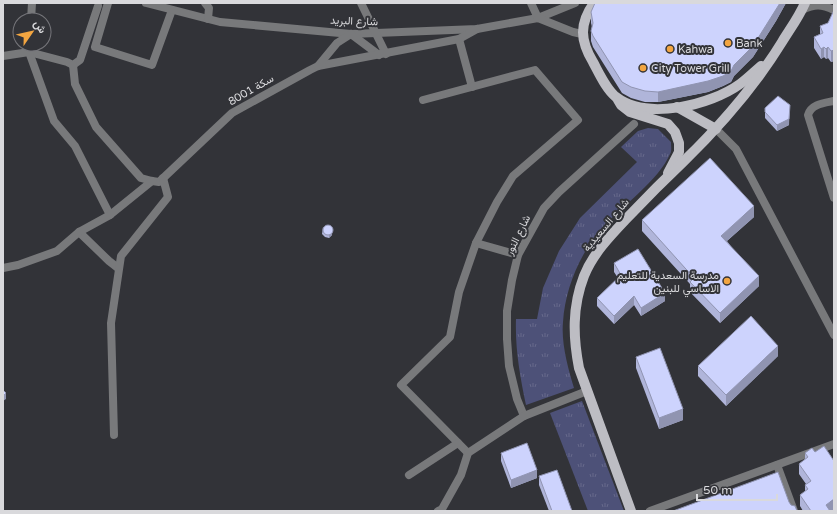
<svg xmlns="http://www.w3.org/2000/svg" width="837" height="514" font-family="'Varela Round',Vazirmatn,sans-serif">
<defs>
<pattern id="park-tufts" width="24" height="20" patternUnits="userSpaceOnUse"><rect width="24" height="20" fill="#4d5178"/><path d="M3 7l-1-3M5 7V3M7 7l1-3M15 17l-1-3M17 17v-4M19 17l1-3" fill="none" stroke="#66698b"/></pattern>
</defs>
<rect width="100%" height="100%" fill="#323338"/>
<g fill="url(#park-tufts)">
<path d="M648 128 658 129 671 142C671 146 672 151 670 154 659 180 622 206 602 228 580 253 565 289 563 322 561 343 568 368 574 388L526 405C520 376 515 349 516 319H537L543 288 559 251 580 218 637 162 621 147 638 131Z"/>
<polygon points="582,401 624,511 588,511 550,413"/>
</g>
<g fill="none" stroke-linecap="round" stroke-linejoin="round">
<g stroke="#78797b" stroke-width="8">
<polyline points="108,3 95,47 152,65 172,10"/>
<polyline points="146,3 220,22 351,34 477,29 538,18 575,3"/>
<polyline points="205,3 209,8 208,19"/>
<polyline points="361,3 386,54"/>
<polyline points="531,3 538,18"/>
<polyline points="538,18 573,32 582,34"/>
<polyline points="31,20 32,3"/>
<polyline points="351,34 379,55"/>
<polyline points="459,39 472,87"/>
<polyline points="30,44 29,52 67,62 73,65 80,60 98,6"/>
<polyline points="3,56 29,52 54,121 75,146 110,215"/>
<polyline points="73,65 75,84 96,127 141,178 152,181 159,182 232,113 310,70 318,66 459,39 477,29"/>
<polyline points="318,66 337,43 351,34"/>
<polyline points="423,100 535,70 578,120 513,176 497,202 476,243 459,292 450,337 401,385 468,453"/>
<path d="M834 101C824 103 811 104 808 115L834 198"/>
<polyline points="79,232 109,261 118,268"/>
<polyline points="476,243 518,255"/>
<polyline points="3,268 18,265 57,251 79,232 110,215 152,181"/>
<polyline points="524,416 517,399 509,366 507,339 507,311 512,280 518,255 544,208 559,192 634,124"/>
<polyline points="114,435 111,323 121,256 168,197 163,178"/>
<polyline points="409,475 458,443"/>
</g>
<g stroke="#78797b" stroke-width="8">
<path d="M802 10C815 4 821 4 834 10"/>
<polyline points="716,129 736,149 834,335"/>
<polyline points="777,465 794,511"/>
<polyline points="438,511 442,509 461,475 468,453 524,416 587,391"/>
<polyline points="650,511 834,444"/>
</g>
<g stroke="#bdbdc3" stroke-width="10">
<path d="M594 3C579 24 580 40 593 62 599 73 606 89 616 97 647 121 711 105 740 84 747 79 754 72 761 66"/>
<polyline points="618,100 621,105 630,112 668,124 675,132 679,143 679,152 668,173"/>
<polyline points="677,107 716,129"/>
<path d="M631 511 579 368C573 337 572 307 584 276 593 253 612 234 629 216 647 197 665 179 684 161 721 125 755 86 782 42 790 29 799 17 805 3"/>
</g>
</g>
<g fill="#b0b5da">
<polygon points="595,3 786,3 776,21 753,57 734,76 731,82 723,86 708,92 658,102 645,102 631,98 622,93 593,47 591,41 591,31 592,27 591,23 591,12"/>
<polygon points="834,10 834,61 831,62 828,58 826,59 824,57 821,59 814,48 814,37 820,34 820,26 828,23"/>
<polygon points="765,108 789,125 777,131 765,118"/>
<polygon points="754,217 727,241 759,286 720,323 690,292 690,284 642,231 642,220"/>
<polygon points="323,227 332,235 329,238 325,237 322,234"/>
<polygon points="614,263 665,301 641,316 634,305 614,324 597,306 597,298 618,278 614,272"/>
<polygon points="778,356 726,406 698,376 698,366"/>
<polygon points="636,357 683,420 659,429 636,368"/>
<polygon points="812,448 833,511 803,511 800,506 800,495 805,491 805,485 806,484 799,474 799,464 805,459 805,453"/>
<polygon points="501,453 537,478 511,488 501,461"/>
<polygon points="539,476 572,511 549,511 539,485"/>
</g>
<g fill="#9094b1">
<polygon points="780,3 786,3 776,21 753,57 734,76 731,82 723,86 708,92 658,102 658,92 734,65"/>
<polygon points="824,47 824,57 821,59 821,49"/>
<polygon points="828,47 828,58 826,59 826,49"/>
<polygon points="834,50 834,61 831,62 831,51"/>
<polygon points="790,105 789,125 777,131 777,125"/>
<polygon points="754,206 754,217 721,246 721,236"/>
<polygon points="333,228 332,235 329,238 329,235"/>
<polygon points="759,276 759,286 720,323 720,313"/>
<polygon points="665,293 665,301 641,316 641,308"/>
<polygon points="634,296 634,305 614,324 614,316"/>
<polygon points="778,346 778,356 726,406 726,395"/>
<polygon points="6,393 6,399 3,401 3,396"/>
<polygon points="683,409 683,420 659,429 659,418"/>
<polygon points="537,470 537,478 511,488 511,480"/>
<polygon points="834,499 834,510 833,511 826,511 826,505"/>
</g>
<g fill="#cdd3fd" stroke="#9094b1">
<polygon points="595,3 780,3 753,46 734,65 731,71 723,76 708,81 658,92 645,91 631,87 622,82 593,36 591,31 593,23 591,12"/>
<polygon points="834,10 834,50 831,51 828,47 826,49 824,47 821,49 814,37 823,33 820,26 828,23"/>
<polygon points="778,96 790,105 789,119 777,125 765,112 765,108"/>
<polygon points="710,158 754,206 721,236 759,276 720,313 690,282 694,278 642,220"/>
<circle cx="328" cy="230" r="5"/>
<polygon points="638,249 665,293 641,308 634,296 614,316 597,298 621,275 614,263"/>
<polygon points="751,316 778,346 726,395 698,366"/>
<polygon points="660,348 683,409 659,418 636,357"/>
<polygon points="3,390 6,393 3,396"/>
<polygon points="527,443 537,470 511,480 501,453"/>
<polygon points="824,446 834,461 834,499 826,505 830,511 811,511 800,495 808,489 805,485 811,481 799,464 808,457 805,453 812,448 815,452"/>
<polygon points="557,470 572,511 552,511 539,476"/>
<polygon points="778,472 789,502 791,505 795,506 797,511 673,511"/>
</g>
<g fill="#f2a541" stroke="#323338" stroke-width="1.5">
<circle cx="728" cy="43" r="4"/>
<circle cx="670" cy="49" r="4"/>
<circle cx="643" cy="68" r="4"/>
<circle cx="727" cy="281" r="4"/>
</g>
<g text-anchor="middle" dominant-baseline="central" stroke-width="4" stroke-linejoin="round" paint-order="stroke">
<g font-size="11" fill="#d9d9dc" stroke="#323338">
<text transform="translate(354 21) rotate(2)">شارع البريد</text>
<text transform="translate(251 90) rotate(-30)">سكة 8001</text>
<text transform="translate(606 225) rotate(-50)">شارع السعيدية</text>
<text transform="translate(518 235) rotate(-64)">شارع النور</text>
</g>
<g font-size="11" fill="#d9d9dc" stroke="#323338" text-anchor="start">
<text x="736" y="43">Bank</text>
<text x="678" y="49">Kahwa</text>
<text x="651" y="68">City Tower Grill</text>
<text x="719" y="275" text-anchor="end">مدرسة السعدية للتعليم<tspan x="719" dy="13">الاساسي للبنين</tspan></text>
</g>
</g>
<rect width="837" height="514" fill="none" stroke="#d9d9dc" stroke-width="8"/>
<g transform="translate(32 32) rotate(56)"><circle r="19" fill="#323338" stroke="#75757a"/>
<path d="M0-3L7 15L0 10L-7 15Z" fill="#f2a541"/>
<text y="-6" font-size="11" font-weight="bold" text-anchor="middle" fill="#d9d9dc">ش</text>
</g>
<path d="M697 494v6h80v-6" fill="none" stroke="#d9d9dc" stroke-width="2"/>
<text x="703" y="494" font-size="12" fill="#d9d9dc" stroke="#323338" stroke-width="3" paint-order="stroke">50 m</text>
</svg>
